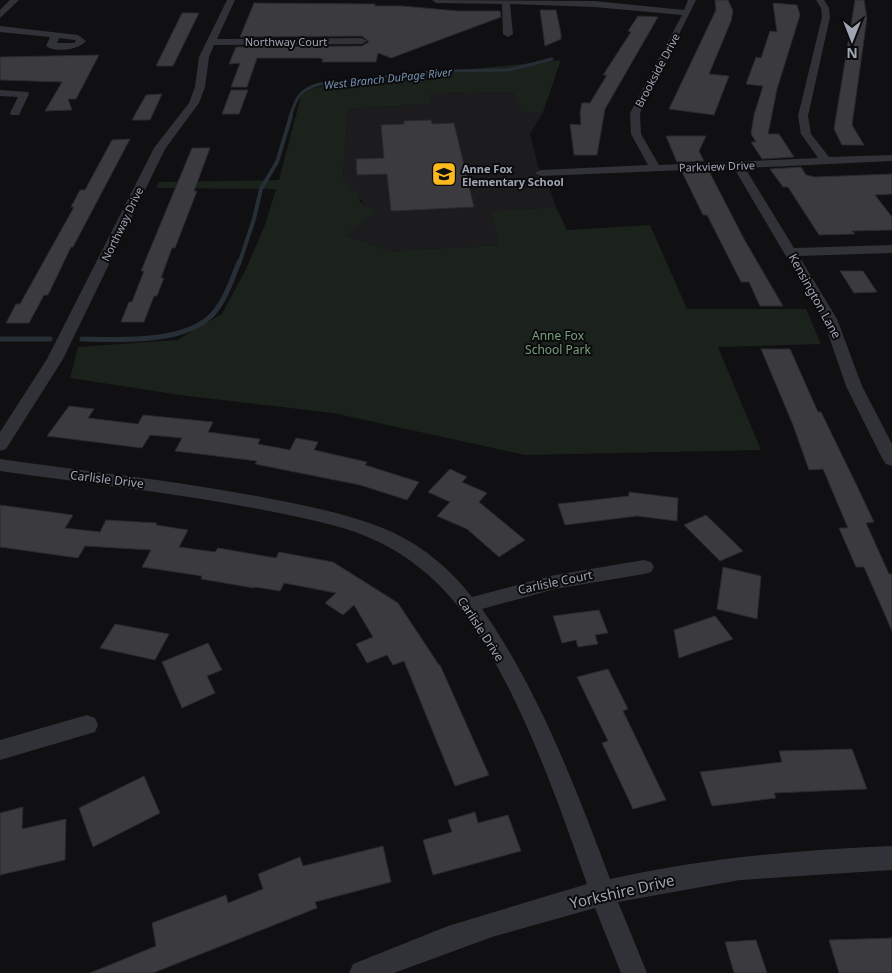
<svg xmlns="http://www.w3.org/2000/svg" width="892" height="973" font-family="'Noto Sans',sans-serif">
<rect width="100%" height="100%" fill="#101012"/>
<polygon fill="#1c1c1f" points="514,92 521,112 543,112 530,134 538,166 547,181 556,207 491,211 500,245 390,251 346,235 365,205 343,178 348,109 431,104 430,94"/>
<polygon fill="#1a221b" points="561,60 543,112 521,112 513,92 430,94 432,104 348,109 343,178 359,195 360,202 376,211 346,235 390,251 499,245 491,211 556,207 567,230 650,225 687,309 806,309 821,344 718,347 761,450 525,455 333,413 180,395 70,378 78,347 177,340 222,314 246,269 265,225 276,189 156,188 159,182 279,180 301,96 310,89 333,84"/>
<g fill="none" stroke-linecap="round" stroke-linejoin="round">
<path stroke="#262e36" stroke-width="3" d="M290 117C296 98 300 89 320 84L442 71 509 70 552 59"/>
<polyline stroke="#262e36" stroke-width="4" points="239,264 254,219 261,189 277,162 291,116"/>
<g stroke="#262e36" stroke-width="5">
<polyline points="0,339 50,339"/>
<path d="M82 339C119 340 185 344 213 314 225 300 232 280 239 262"/>
</g>
</g>
<g fill="#3a3a3f" stroke="#2a2a2e">
<polygon points="715,0 728,0 733,11 731,21 709,74 729,76 714,115 669,109 716,10"/>
<polygon points="855,0 864,0 867,18 852,125 864,145 842,145 834,129"/>
<polygon points="254,3 375,4 375,6 402,6 458,11 500,11 501,17 391,58 378,53 376,62 322,62 323,59 318,58 257,58 247,87 231,87 240,63 229,64 236,47 362,46 369,42 362,36 240,37"/>
<polygon points="773,3 797,5 800,15 777,89 768,134 779,134 794,157 762,159 751,142 756,142 751,134 754,115 763,86 746,84 756,57 761,58 770,31 777,32"/>
<polygon points="540,10 556,10 561,34 561,39 545,46"/>
<polygon points="182,13 199,13 173,66 156,66"/>
<polygon points="638,16 658,17 605,109 597,155 574,155 570,124 581,125 580,113 582,103 590,103 607,75 603,75 631,32 628,31"/>
<polygon points="99,55 76,99 68,99 72,110 45,111 62,82 0,80 0,57"/>
<polygon points="231,90 248,90 239,114 222,114"/>
<polygon points="162,94 150,120 132,120 146,95"/>
<polygon points="431,120 432,124 454,123 474,207 391,211 387,174 357,175 356,159 384,158 381,125 404,124 404,121"/>
<polygon points="666,136 706,136 699,151 704,161 677,162"/>
<polygon points="130,139 73,247 71,247 48,295 44,295 29,323 6,323 16,304 20,304 74,207 71,207 80,190 85,190 112,140"/>
<polygon points="192,148 210,148 194,191 197,191 175,248 172,248 161,278 164,278 157,296 154,296 144,322 121,322 129,302 132,302 144,271 141,271"/>
<polygon points="801,167 806,175 815,177 892,174 892,194 875,195 892,217 892,230 852,231 855,234 819,235 788,187 783,187 770,169"/>
<polygon points="709,171 744,239 783,306 760,306 749,282 741,282 707,215 703,215 682,172"/>
<polygon points="840,271 863,271 877,292 854,293"/>
<polygon points="761,349 790,349 818,412 821,412 857,486 874,522 866,523 889,574 892,574 892,631 864,567 856,567 839,528 848,528 823,469 809,470 793,425"/>
<polygon points="69,406 94,409 88,418 138,424 143,415 213,422 208,432 260,439 258,444 290,450 296,438 318,442 314,450 367,462 365,465 419,482 407,500 360,485 255,464 257,461 175,451 182,438 150,435 142,448 47,436"/>
<polygon points="450,469 467,477 462,482 487,493 479,502 525,540 499,557 467,529 437,516 450,502 428,492"/>
<polygon points="629,492 678,498 677,521 637,516 565,525 558,504 629,496"/>
<polygon points="0,505 73,515 65,528 100,532 106,520 157,523 156,525 188,530 179,547 215,552 218,548 276,558 279,552 333,562 398,603 439,665 440,665 489,775 455,786 404,661 393,665 387,655 367,663 356,644 373,637 354,605 343,615 325,603 336,593 284,583 280,591 255,587 254,588 201,579 202,576 142,567 151,550 85,546 78,558 0,547"/>
<polygon points="706,515 743,551 720,561 684,525"/>
<polygon points="723,567 761,576 757,619 717,609"/>
<polygon points="599,610 608,633 595,635 598,644 578,647 576,640 562,643 553,616"/>
<polygon points="715,616 733,639 679,658 674,630"/>
<polygon points="115,624 169,634 155,660 100,648"/>
<polygon points="208,643 222,670 207,676 215,693 182,708 162,662"/>
<polygon points="608,669 628,709 623,711 666,800 633,809 602,743 608,741 577,677"/>
<polygon points="852,749 867,789 774,793 776,798 712,806 700,772 782,762 779,751"/>
<polygon points="144,776 160,813 93,847 79,808"/>
<polygon points="23,807 22,829 66,819 65,860 0,875 0,813"/>
<polygon points="475,812 478,823 508,815 521,851 433,875 423,840 452,832 448,820"/>
<polygon points="383,846 391,882 315,902 317,908 153,973 90,973 156,946 152,923 226,895 228,903 263,889 258,874 300,857 303,866"/>
<polygon points="892,938 892,973 839,973 829,940"/>
<polygon points="756,940 767,973 734,973 725,942"/>
</g>
<g fill="none" stroke-linecap="round" stroke-linejoin="round">
<g fill="#313237" fill-rule="evenodd">
<polygon points="10,0 19,0 0,18 0,10"/>
<polygon points="227,0 235,0 217,39 362,38 367,41 362,44 214,45 209,57 205,87 199,103 165,149 63,359 6,449 0,451 0,432 47,359 154,148 189,103 195,87 199,57"/>
<polygon points="432,0 594,1 684,10 688,0 696,0 640,113 641,134 659,165 818,158 801,134 798,116 822,17 821,8 816,0 824,0 829,8 830,17 808,116 811,134 829,157 892,155 892,161 745,168 794,248 892,245 892,253 799,256 837,319 862,386 892,444 892,466 886,464 883,460 846,386 823,319 734,168 541,176 535,173 541,170 648,165 631,134 630,113 682,15 594,7 510,4 513,34 508,37 503,34 502,4 436,3"/>
<path d="M0 26 78 35 86 41C78 50 56 53 46 46L50 37 0 32ZM59 38 75 40 76 41 74 43H57Z"/>
<polygon points="0,90 28,92 29,94 19,115 11,115 10,113 18,97 0,96"/>
<path d="M0 459C93 472 186 482 277 500 316 508 357 516 394 533 424 547 451 570 472 597L555 575 644 560 651 562 654 567 651 572 644 574 555 589 482 609C539 691 575 786 610 879 703 858 797 850 892 846V870L740 880 618 902 647 973H621L595 908 492 937 394 973H349L353 964 448 926 587 884C554 791 507 651 436 582 417 564 394 548 370 538 338 524 303 518 269 511 180 493 90 484 0 471Z"/>
<polygon points="87,715 95,718 98,725 95,732 0,760 0,740"/>
</g>
</g>
<defs>
<symbol id="school-square" viewBox="-11 -11 22 22"><rect x="-9" y="-9" width="18" height="18" rx="4" fill="#fcba1e" stroke="#0b0b0d"/><path d="M0-5L7-2L0 1L-7-2ZM-4 1L0 2.5L4 1V4Q0 6-4 4Z" fill="#111"/></symbol>
</defs>
<g fill-rule="evenodd">
<use href="#school-square" x="430" y="160" width="28" height="28"/>
</g>
<g text-anchor="middle" dominant-baseline="central" stroke-width="4" stroke-linejoin="round" paint-order="stroke">
<g font-size="11" fill="#a0a5b3" stroke="#0b0b0d">
<text x="286" y="41">Northway Court</text>
<text transform="translate(657 70) rotate(-62)">Brookside Drive</text>
<text transform="translate(717 166) rotate(-2)">Parkview Drive</text>
<text transform="translate(122 224) rotate(-64)">Northway Drive</text>
</g>
<g font-size="11" font-style="italic" fill="#7492b1" stroke="#0b0b0d">
<text transform="translate(388 78) rotate(-6)">West Branch DuPage River</text>
</g>
<g font-size="11" font-weight="bold" fill="#a0a5b3" stroke="#0b0b0d" text-anchor="start">
<text x="462" y="168">Anne Fox<tspan x="462" dy="13">Elementary School</tspan></text>
</g>
<g font-size="12" fill="#a0a5b3" stroke="#0b0b0d">
<text transform="translate(815 296) rotate(61)">Kensington Lane</text>
<text transform="translate(107 479) rotate(7)">Carlisle Drive</text>
<text transform="translate(555 582) rotate(-12)">Carlisle Court</text>
<text transform="translate(481 629) rotate(57)">Carlisle Drive</text>
</g>
<g font-size="12" fill="#76a07a" stroke="#0b0b0d">
<text x="558" y="335">Anne Fox<tspan x="558" dy="14">School Park</tspan></text>
</g>
<g font-size="15" fill="#a0a5b3" stroke="#0b0b0d">
<text transform="translate(622 891) rotate(-13)">Yorkshire Drive</text>
</g>
</g>
<g transform="translate(852 40) rotate(180)" stroke="#0b0b0d" stroke-width="4" paint-order="stroke">
<path d="M0-4L9 19L0 12L-9 19Z" fill="#a0a5b3"/>
<text y="-8" font-size="14" font-weight="bold" text-anchor="middle" fill="#a0a5b3">N</text>
</g>
</svg>
